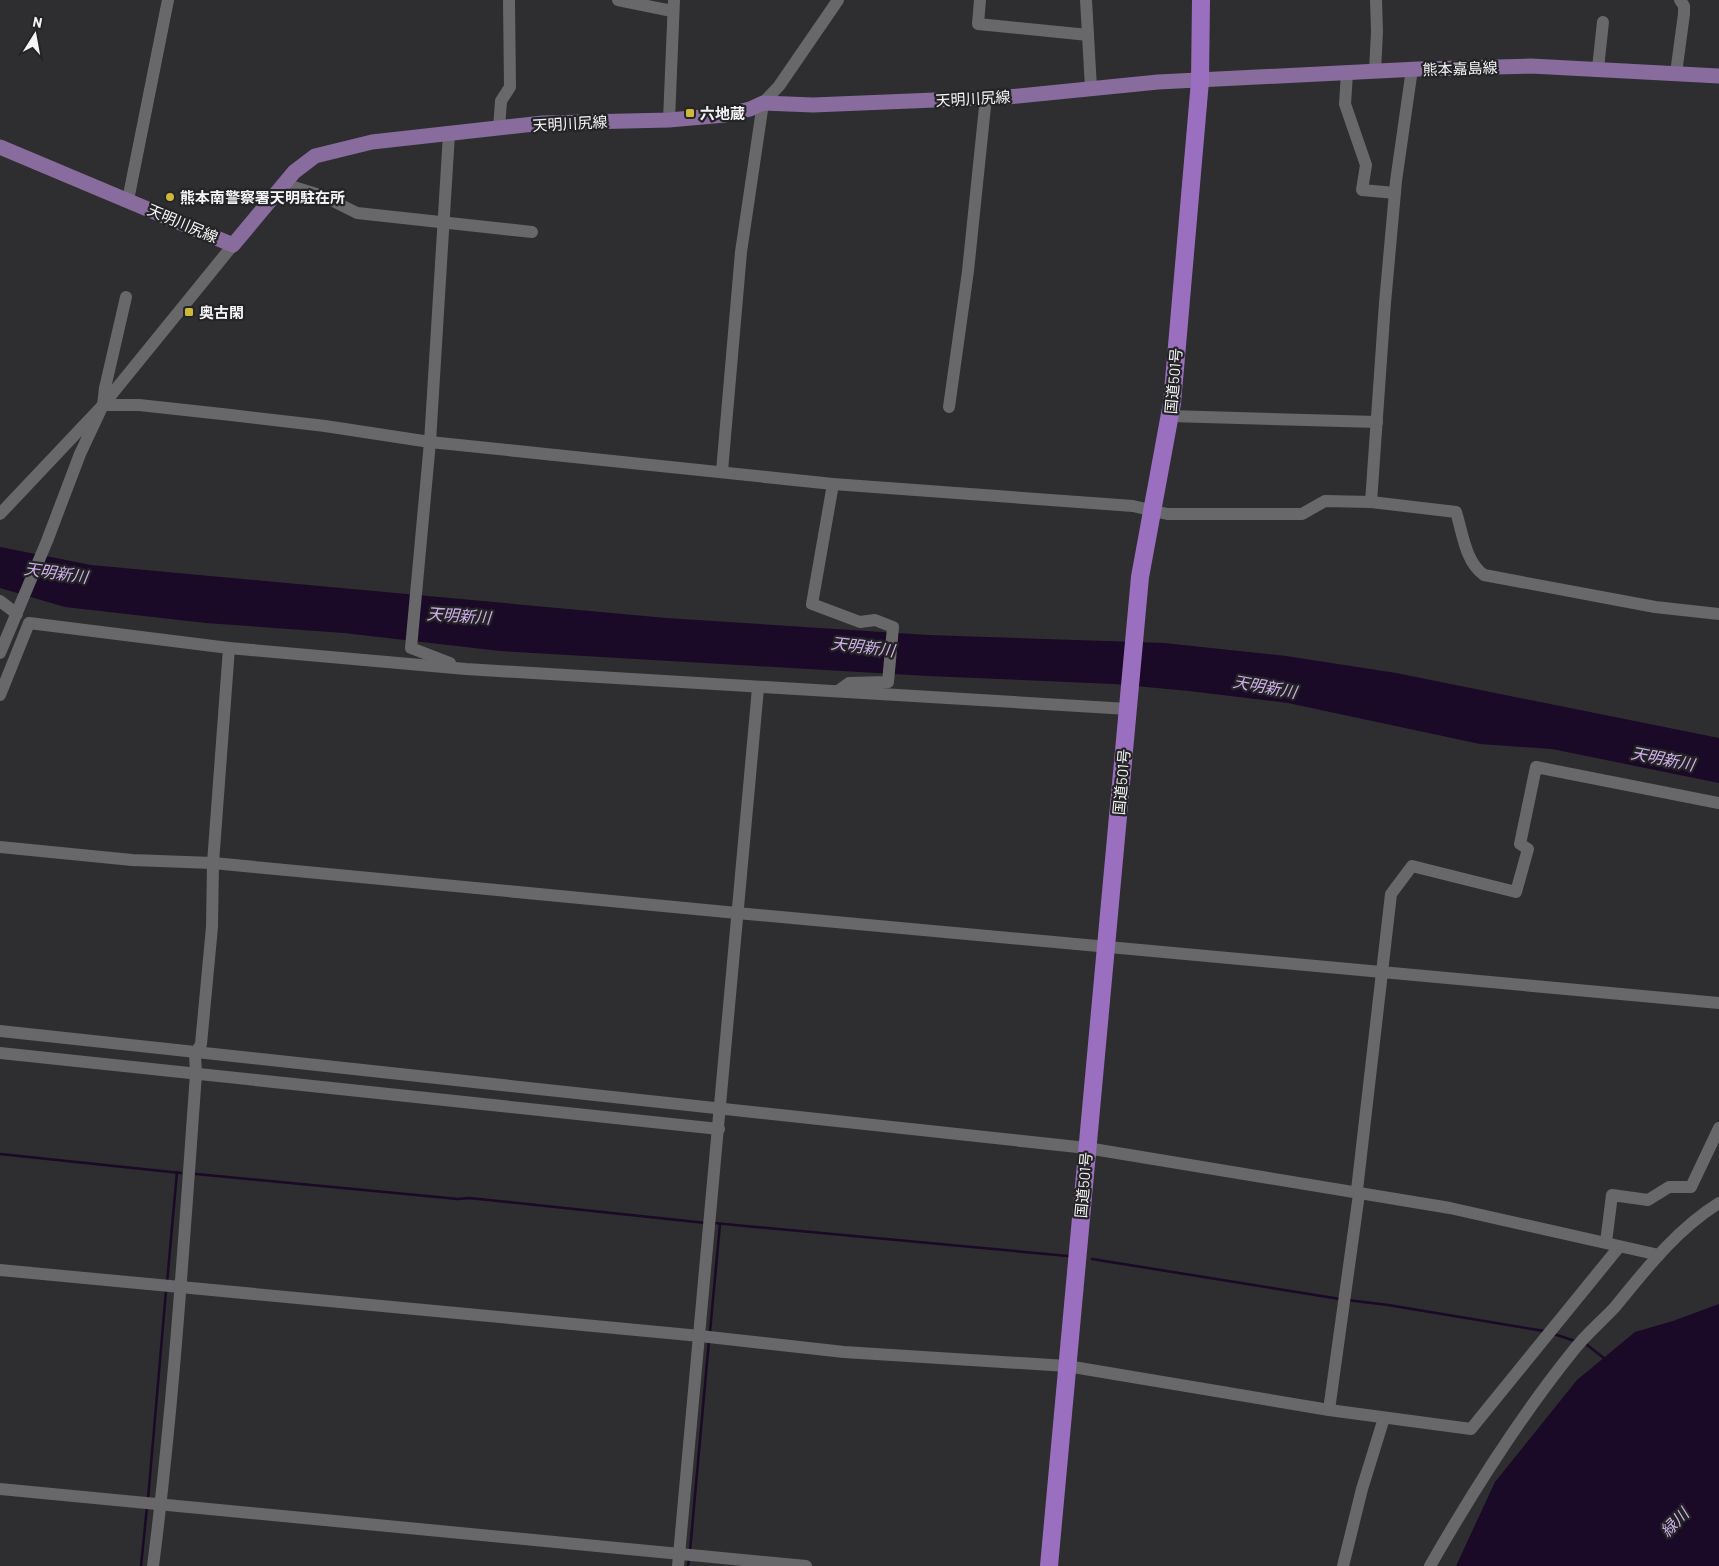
<svg xmlns="http://www.w3.org/2000/svg" width="1719" height="1566" font-family="Barlow,'Noto Sans JP',sans-serif">
<rect width="100%" height="100%" fill="#2e2d2f"/>
<g fill="#1a0927">
<polygon points="0,547 91,565 666,618 928,635 1164,643 1286,656 1396,673 1719,738 1719,783 1552,749 1480,744 1288,703 1189,691 1114,684 928,676 500,651 344,633 206,623 65,607 0,588"/>
<polygon points="1719,1304 1719,1566 1456,1566 1495,1482 1577,1380 1635,1332 1673,1321"/>
</g>
<g fill="none" stroke-linecap="round" stroke-linejoin="round">
<g stroke="#1a0927" stroke-width="2.5">
<polyline points="0,1154 181,1173"/>
<polyline points="196,1174 458,1199 469,1198 706,1223"/>
<polyline points="714,1223 1068,1256"/>
<polyline points="1092,1259 1340,1299"/>
<polyline points="167,1283 177,1172"/>
<polyline points="1347,1300 1388,1305 1544,1331"/>
<polyline points="710,1332 720,1224"/>
<polyline points="1554,1334 1575,1341"/>
<polyline points="1586,1344 1605,1359"/>
<polyline points="148,1499 166,1291"/>
<polyline points="690,1551 709,1340"/>
<polyline points="141,1566 147,1507"/>
<polyline points="688,1566 689,1559"/>
</g>
<g stroke="#686769" stroke-width="12">
<polyline points="618,0 672,11"/>
<polyline points="980,0 978,24 1088,35"/>
<polyline points="1086,0 1091,88"/>
<polyline points="1598,68 1603,22"/>
<polyline points="1375,71 1377,31 1376,0"/>
<polyline points="1347,73 1345,104 1366,165 1362,190 1395,193"/>
<polyline points="1676,73 1684,14 1684,6 1680,0"/>
<polyline points="669,120 674,0"/>
<polyline points="499,128 501,101 510,87 509,0"/>
<polyline points="449,134 430,442 411,648 450,663"/>
<polyline points="284,184 323,196 357,213 532,232"/>
<polyline points="128,200 168,0"/>
<path d="M103 405H139L231 415 325 426 430 442 833 484 1133 506 1167 514H1302L1325 501 1371 502 1456 512C1463 534 1465 561 1484 575L1655 607 1719 614"/>
<polyline points="949,407 968,271 986,97"/>
<polyline points="1170,416 1377,422"/>
<polyline points="722,471 741,252 763,103 779,86 838,0"/>
<polyline points="833,484 812,604 860,622 875,620 893,627 888,682 849,683 838,691"/>
<polyline points="1371,502 1385,303 1396,181 1412,69"/>
<polyline points="0,514 103,405 105,388 126,297"/>
<polyline points="0,601 17,614"/>
<polyline points="0,653 47,541 80,454 103,405 233,245"/>
<polyline points="0,695 29,623 229,648 466,669 1128,709"/>
<polyline points="0,847 132,860 213,863 737,913 1719,1003"/>
<polyline points="0,1031 1087,1148 1450,1208 1659,1255"/>
<polyline points="0,1053 719,1129"/>
<polyline points="1606,1242 1612,1195 1648,1200 1669,1187 1691,1187 1719,1128"/>
<polyline points="0,1270 700,1336 844,1352 1067,1366 1329,1410 1471,1429 1619,1247"/>
<polyline points="1329,1410 1359,1194 1357,1190 1391,894 1412,866 1516,892 1528,849 1520,844 1536,767 1719,803"/>
<polyline points="0,1489 806,1566"/>
<path d="M153 1566C174 1403 184 1238 196 1074L195 1054 201 1044 212 927 213 863 229 648"/>
<polyline points="678,1566 758,688"/>
<polyline points="1343,1566 1362,1489 1384,1418"/>
<path d="M1430 1566C1473 1491 1519 1418 1573 1351 1585 1335 1601 1322 1615 1307 1646 1269 1677 1229 1719 1203"/>
</g>
<polyline stroke="#876c9d" stroke-width="15" points="0,147 233,245 294,172 315,156 372,142 543,123 669,120 725,115 750,109 763,103 813,105 1008,97 1158,82 1418,69 1531,66 1719,76"/>
<polyline stroke="#9b6fbf" stroke-width="18" points="1049,1566 1140,577 1172,403 1200,81 1201,0"/>
</g>
<g fill="#cfb837" stroke="#242325" stroke-width="2">
<rect x="685" y="108" width="10" height="10" rx="2.5"/>
<circle cx="170" cy="197" r="5"/>
<rect x="184" y="307" width="10" height="10" rx="2.5"/>
</g>
<g text-anchor="middle" dominant-baseline="central" stroke-width="4.5" stroke-linejoin="round" paint-order="stroke">
<g font-size="15" fill="#f4f3f5" stroke="#242325">
<text transform="translate(1460 68) rotate(-2)">熊本嘉島線</text>
<text transform="translate(973 98) rotate(-3)">天明川尻線</text>
<text transform="translate(570 123) rotate(-3)">天明川尻線</text>
<text transform="translate(183 223) rotate(23)">天明川尻線</text>
<text transform="translate(1173 381) rotate(-85)">国道501号</text>
<text transform="translate(1121 782) rotate(-85)">国道501号</text>
<text transform="translate(1083 1185) rotate(-85)">国道501号</text>
</g>
<g font-size="15" font-weight="bold" fill="#f4f3f5" stroke="#242325" text-anchor="start">
<text x="700" y="113">六地蔵</text>
<text x="180" y="197">熊本南警察署天明駐在所</text>
<text x="199" y="312">奥古閑</text>
</g>
<g font-size="16" font-style="italic" fill="#d0b0ec" stroke="#242325">
<text transform="translate(56 572) rotate(8)">天明新川</text>
<text transform="translate(459 615) rotate(4)">天明新川</text>
<text transform="translate(863 646) rotate(7)">天明新川</text>
<text transform="translate(1265 686) rotate(10)">天明新川</text>
<text transform="translate(1663 758) rotate(11)">天明新川</text>
<text transform="translate(1674 1522) rotate(-46)">緑川</text>
</g>
</g>
<g transform="translate(35 35) rotate(11)" stroke="#242325" stroke-width="4" paint-order="stroke">
<path d="M0-4L9 19L0 12L-9 19Z" fill="#f4f3f5"/>
<text y="-8" font-size="14" font-weight="bold" text-anchor="middle" fill="#f4f3f5">N</text>
</g>
</svg>
